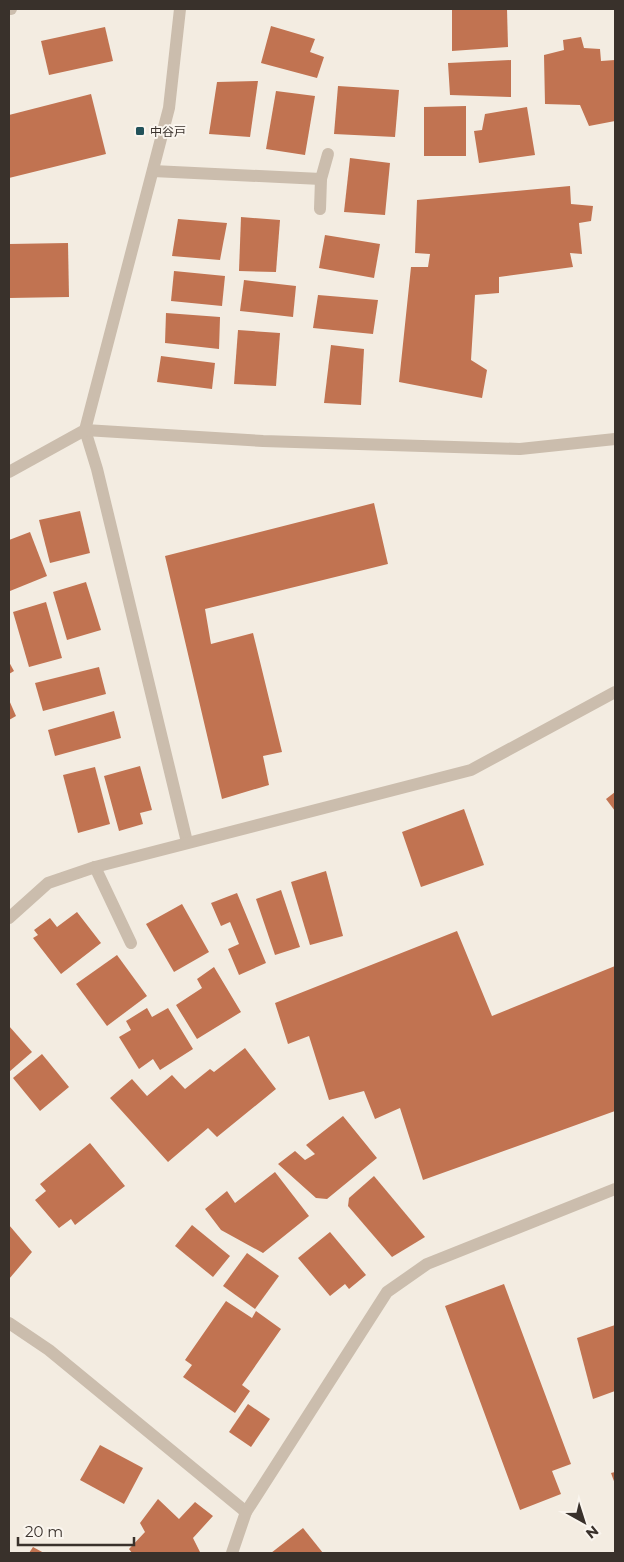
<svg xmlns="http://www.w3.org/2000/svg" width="624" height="1562" font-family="Montserrat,'Noto Sans JP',sans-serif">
<rect width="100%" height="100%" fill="#f3ece1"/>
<g fill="#c17351">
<polygon points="452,9 507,9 508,47 452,51"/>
<polygon points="271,26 315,39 310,52 324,57 317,78 261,63"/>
<polygon points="105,27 113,61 49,75 41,41"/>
<polygon points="581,37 584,48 600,49 601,61 615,60 615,121 589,126 580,105 545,104 544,55 564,50 563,40"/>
<polygon points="511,60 511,97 450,95 448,63"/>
<polygon points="258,81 250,137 209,134 217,82"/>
<polygon points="338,86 399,90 395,137 334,134"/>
<polygon points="276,91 315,96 305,155 266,149"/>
<polygon points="91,94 106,154 9,178 9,115"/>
<polygon points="466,106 466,156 424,156 424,107"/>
<polygon points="527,107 535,155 479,163 474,131 482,130 485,114"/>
<polygon points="350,158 390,163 385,215 344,212"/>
<polygon points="570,186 571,204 593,206 591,221 579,223 582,254 570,253 573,267 499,277 499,293 475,295 471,360 487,370 482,398 399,382 411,267 428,267 430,254 415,253 417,200"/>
<polygon points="241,217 280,220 276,272 239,271"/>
<polygon points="178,219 227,223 220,260 172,256"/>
<polygon points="325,235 380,244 374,278 319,268"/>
<polygon points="68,243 69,297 9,298 9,244"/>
<polygon points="174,271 225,276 222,306 171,301"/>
<polygon points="244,280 296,286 293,317 240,311"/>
<polygon points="318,295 378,300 373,334 313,328"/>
<polygon points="166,313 220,317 219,349 165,343"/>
<polygon points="238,330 280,333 276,386 234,384"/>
<polygon points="331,345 364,349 361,405 324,403"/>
<polygon points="161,356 215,363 212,389 157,382"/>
<polygon points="374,503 388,564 205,609 211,644 253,633 282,752 263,756 269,785 222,799 165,556"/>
<polygon points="80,511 90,553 50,563 39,520"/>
<polygon points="30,532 47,576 10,591 9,540"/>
<polygon points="86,582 101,630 67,640 53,592"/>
<polygon points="46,602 62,658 29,667 13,612"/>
<polygon points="9,662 14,671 9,674"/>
<polygon points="99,667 106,694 43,711 35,683"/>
<polygon points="9,700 16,716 9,720"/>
<polygon points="114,711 121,738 55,756 48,730"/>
<polygon points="140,766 152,810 140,813 143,824 119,831 104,776"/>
<polygon points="95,767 110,824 78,833 63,775"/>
<polygon points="615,792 615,811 606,799"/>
<polygon points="464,809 484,865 421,887 402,832"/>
<polygon points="326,871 343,936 310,945 291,882"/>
<polygon points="281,890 300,947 275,955 256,899"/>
<polygon points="237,893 266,963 239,975 228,949 239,944 230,922 221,926 211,903"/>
<polygon points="182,904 209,952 174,972 146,924"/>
<polygon points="77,912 101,943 61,974 33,938 38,935 34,930 50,918 57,927"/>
<polygon points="457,931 492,1016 615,966 615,1111 423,1180 400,1108 375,1119 364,1091 329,1100 309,1036 288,1044 275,1003"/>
<polygon points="117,955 147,996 107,1026 76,984"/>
<polygon points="214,967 241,1012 197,1039 176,1005 202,988 197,979"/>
<polygon points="147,1008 152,1017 168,1008 193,1049 160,1070 153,1059 139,1069 119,1037 131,1030 126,1021"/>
<polygon points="9,1026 32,1052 9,1072"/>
<polygon points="245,1048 276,1089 217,1137 208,1128 168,1162 110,1098 132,1079 147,1096 172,1075 185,1089 210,1069 214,1072"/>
<polygon points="42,1054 69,1087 40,1111 13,1078"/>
<polygon points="343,1116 377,1158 327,1199 316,1198 278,1164 295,1151 305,1160 315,1154 306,1145"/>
<polygon points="90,1143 125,1186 75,1225 71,1219 59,1228 35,1200 46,1191 40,1184"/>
<polygon points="275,1172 309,1216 263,1253 221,1230 205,1209 227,1191 235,1203"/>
<polygon points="374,1176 425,1237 392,1257 348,1206 349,1198"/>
<polygon points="9,1225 32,1252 9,1279"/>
<polygon points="192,1225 230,1256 213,1277 175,1246"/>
<polygon points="330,1232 366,1275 349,1289 345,1284 330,1296 298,1258"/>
<polygon points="247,1253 279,1276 255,1309 223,1286"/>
<polygon points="504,1284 571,1464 552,1471 561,1494 520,1510 445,1306"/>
<polygon points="226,1301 252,1318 256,1311 281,1329 242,1385 250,1391 235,1413 183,1377 192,1365 185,1360"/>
<polygon points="615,1325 615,1391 593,1399 577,1338"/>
<polygon points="248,1404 270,1419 251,1447 229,1432"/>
<polygon points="100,1445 143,1468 124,1504 80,1480"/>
<polygon points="615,1472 615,1484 611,1473"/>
<polygon points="158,1499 179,1519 195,1502 213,1516 193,1538 200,1552 199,1553 132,1553 129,1549 145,1532 140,1523"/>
<polygon points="303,1528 323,1553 271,1553"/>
<polygon points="33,1547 44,1553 29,1553"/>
</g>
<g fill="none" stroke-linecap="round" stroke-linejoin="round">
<polyline stroke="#cbbdad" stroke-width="12" points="9,1323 49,1350 246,1512"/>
<g stroke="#cbbdad" stroke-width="12">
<polyline points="9,9 11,9"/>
<polyline points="153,171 321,179"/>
<polyline points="320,209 321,179 328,154"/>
<polyline points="85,430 97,469 187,842"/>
<polyline points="95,867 131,943"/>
<polyline points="9,918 48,883 95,867 471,770 615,692"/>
<polyline points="232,1553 246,1512 387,1292 427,1264 615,1189"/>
</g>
<g stroke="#cbbdad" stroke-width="12">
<polyline points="85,430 263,441 520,449 615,439"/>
<polyline points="9,472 85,430 169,108 180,9"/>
</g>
</g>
<rect fill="#22525a" stroke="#faf5ee" stroke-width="2" x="135" y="126" width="10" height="10" rx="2.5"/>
<g text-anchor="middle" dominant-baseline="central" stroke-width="4" stroke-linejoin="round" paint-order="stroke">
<g font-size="12" fill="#39312b" stroke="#faf5ee" text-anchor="start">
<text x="150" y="131">中谷戸</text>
</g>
</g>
<rect width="624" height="1562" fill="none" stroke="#39312b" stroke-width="20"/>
<g transform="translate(584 1522) rotate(141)" stroke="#faf5ee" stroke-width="4" paint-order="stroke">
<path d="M0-4L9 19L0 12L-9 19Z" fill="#39312b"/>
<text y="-8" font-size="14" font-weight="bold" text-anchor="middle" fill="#39312b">N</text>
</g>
<path d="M18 1537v8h116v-8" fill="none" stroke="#39312b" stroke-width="2.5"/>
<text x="25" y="1537" font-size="15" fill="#39312b" stroke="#faf5ee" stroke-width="4" paint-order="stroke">20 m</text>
</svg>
